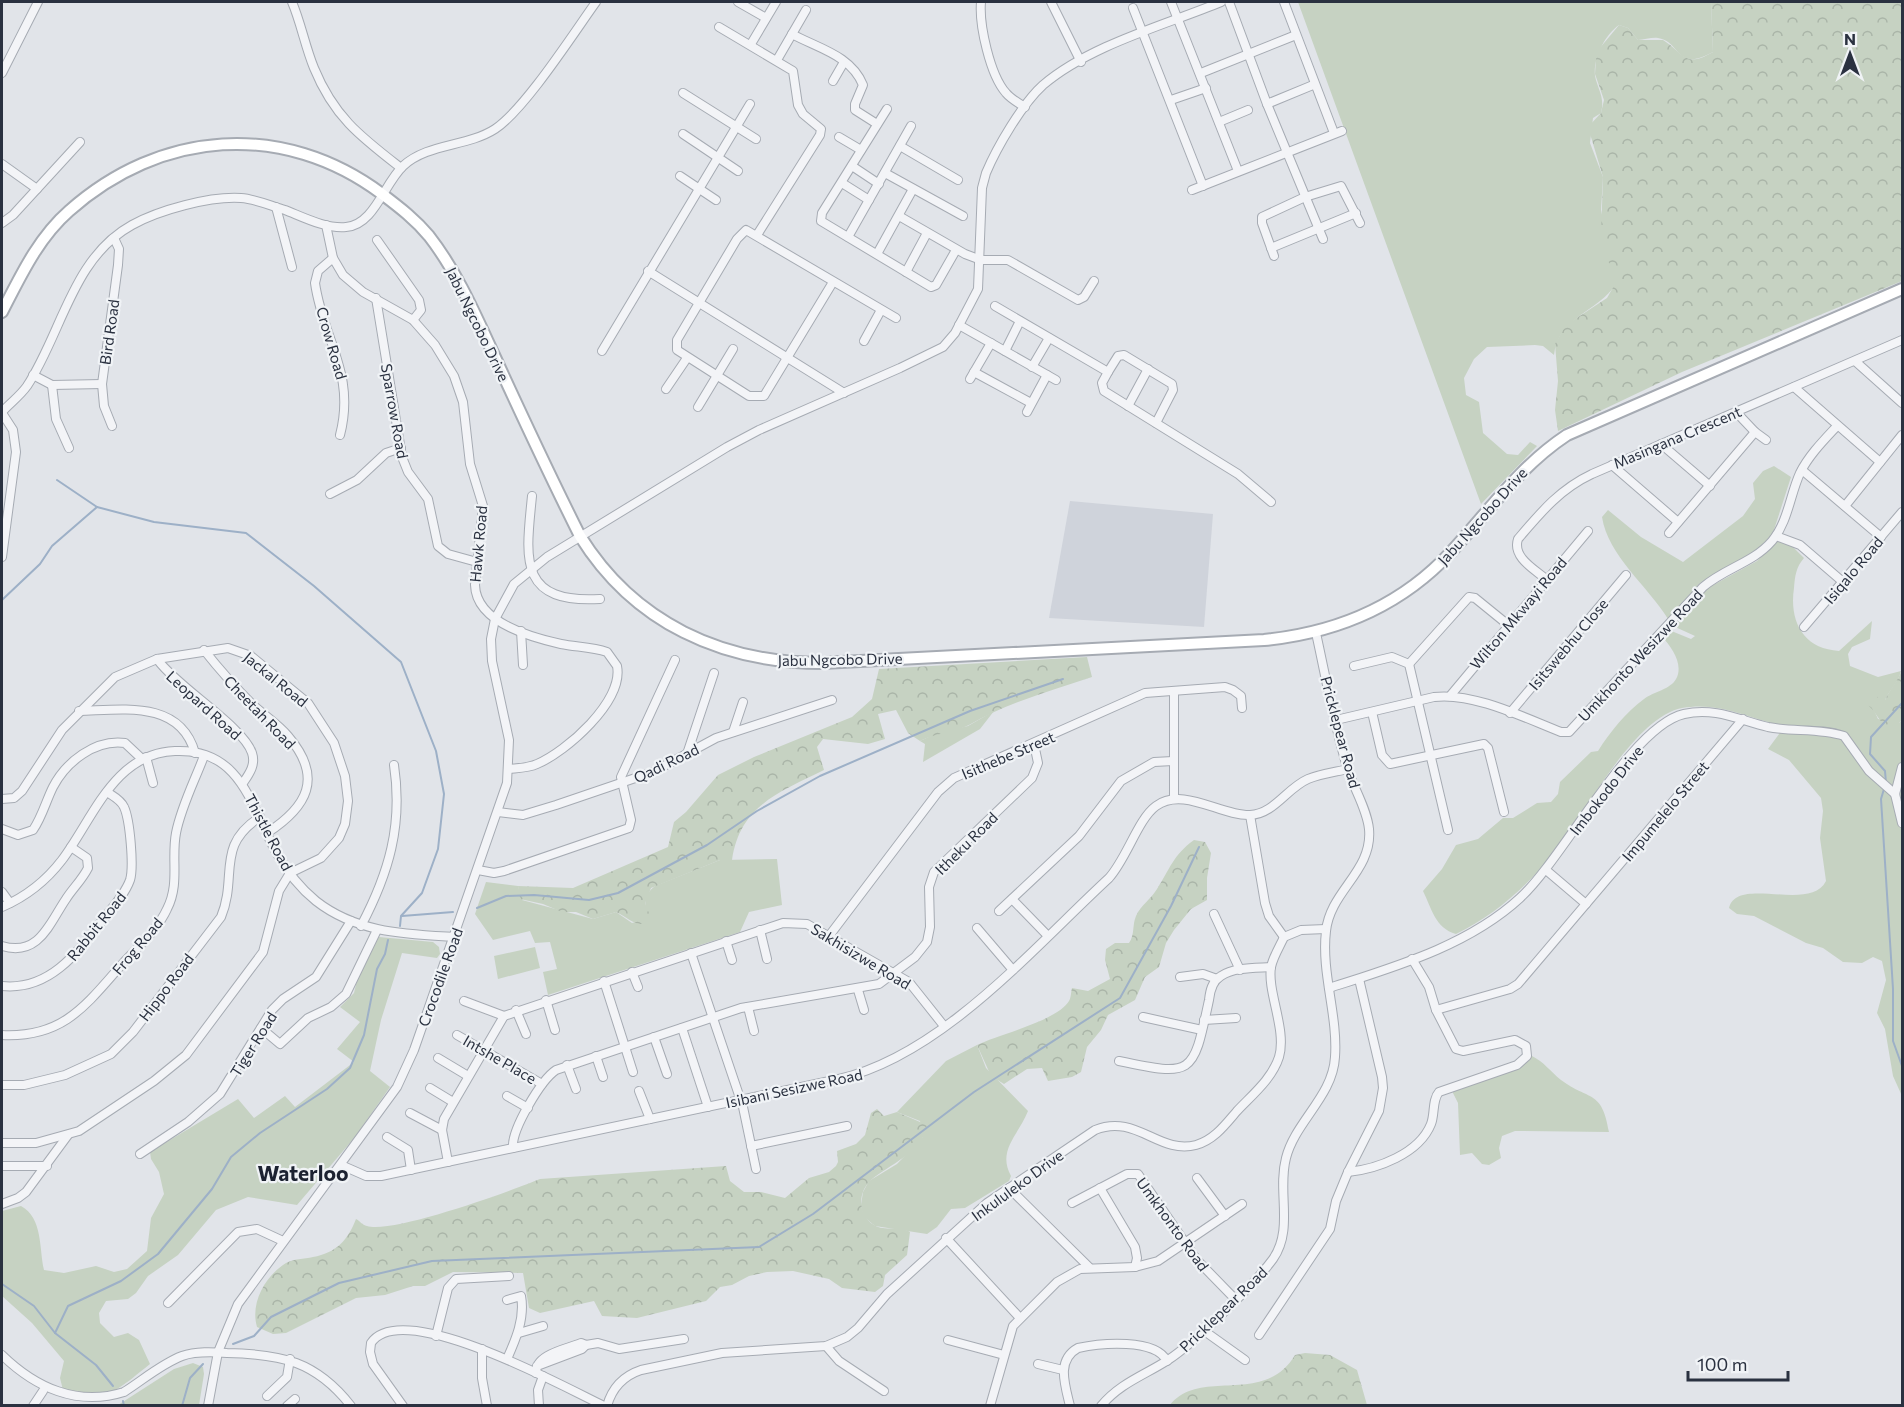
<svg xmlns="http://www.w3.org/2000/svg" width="1904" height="1407" font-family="Commissioner,sans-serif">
<defs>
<pattern id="forest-crowns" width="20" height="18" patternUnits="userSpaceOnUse" patternTransform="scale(1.5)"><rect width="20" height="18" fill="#c6d2c2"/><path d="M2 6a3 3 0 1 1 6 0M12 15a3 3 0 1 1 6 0" fill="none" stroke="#aab5a8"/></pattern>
</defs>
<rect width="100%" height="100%" fill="#e1e4e9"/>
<polygon fill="#cfd3db" points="1070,501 1213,514 1204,627 1049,618"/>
<g fill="#c6d2c2">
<path d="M1298 2H1711L1713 52C1675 73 1682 42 1658 38 1652 37 1644 40 1638 40L1628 28 1619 25C1605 35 1593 58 1595 76 1598 90 1605 97 1601 113L1593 118 1590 143 1603 177 1601 210 1616 284C1598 312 1558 317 1554 355L1543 346 1535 345 1487 347 1474 359 1464 378 1466 395 1479 402 1483 433 1507 454 1518 455 1530 442 1537 446 1481 504Z"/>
<path d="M1774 466 1791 477 1772 536 1754 555 1725 568 1699 584 1668 619C1648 586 1608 556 1602 517L1608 510 1641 537 1683 562 1743 516 1755 499 1753 483 1763 471Z"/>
<path d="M1778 539 1793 547 1804 558C1796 567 1795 576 1794 588 1789 621 1803 649 1839 651L1872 621 1870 639 1852 647 1848 654 1850 666 1878 677 1901 671C1898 683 1890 689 1885 700H1880L1873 708 1878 719 1899 723 1902 720V1096L1893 1076 1885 1029 1877 1013 1886 980 1882 961 1873 957 1862 963 1843 962 1823 948 1806 943 1754 916 1737 914 1729 908C1737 875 1810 913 1826 881L1820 838 1823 811 1821 798 1789 760 1768 749 1785 726C1749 719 1720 701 1682 708 1633 718 1585 814 1554 853 1526 887 1495 915 1456 934 1435 928 1432 909 1423 891L1442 869 1456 845 1478 839 1503 818H1513L1537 803 1551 802 1558 794 1560 782 1591 752 1598 751C1610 732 1626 712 1644 699 1653 692 1671 689 1676 679 1684 665 1672 647 1662 637L1669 630 1691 639 1695 636 1673 626 1706 589 1757 561Z"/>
<polygon points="994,711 980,729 923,762 925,744 920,741 937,733 968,726"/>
<path d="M777 859 782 905 749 912 740 932 548 995 543 972 557 969 550 942 535 943 530 931 493 940 475 914 486 882 518 886 522 900 593 919 616 912 632 923 650 918C643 906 643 895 655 886L720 860Z"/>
<path d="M379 937 433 942 439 947 440 954 437 958 402 953 381 1020 370 1071 390 1087 355 1137 297 1205 248 1197 216 1210 178 1255 148 1276 136 1293 128 1299 106 1301 99 1313 100 1323 114 1337 128 1333 139 1340 150 1364C111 1395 112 1399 63 1390L60 1378 64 1361 32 1323 2 1296V1211L21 1206C43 1218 39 1248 44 1270L64 1273 96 1266 114 1272 127 1269 147 1251 151 1218 164 1194 159 1172 151 1159 150 1152 238 1099 254 1118 285 1096 295 1107 354 1062 337 1049 360 1022 340 1007 354 993 358 976Z"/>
<polygon points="535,947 540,968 498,979 494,956"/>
<path d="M977 1045 986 1068 1028 1111C1018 1136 997 1150 1011 1176L1009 1181 965 1208 951 1209 937 1227 927 1234 875 1226 863 1216 861 1205 863 1192 869 1181 897 1164 923 1137 920 1121 897 1112 946 1061Z"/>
<path d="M1532 1056C1544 1062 1550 1071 1561 1080 1589 1101 1602 1089 1609 1132L1515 1131 1502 1136 1499 1148 1501 1158 1489 1165 1482 1164 1472 1153 1460 1155 1458 1103 1452 1091 1522 1066Z"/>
<polygon points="193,1363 203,1367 204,1374 199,1405 118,1405 174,1369"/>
</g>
<g fill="url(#forest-crowns)">
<path d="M1711 2H1902V281L1682 372 1558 431 1555 410 1558 381 1555 344 1566 325 1607 298 1615 284 1601 235 1603 177 1588 127 1601 113 1604 100 1595 74 1596 59 1599 49 1619 25 1628 28 1638 40H1663C1684 53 1684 69 1713 52Z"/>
<path d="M1087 657 1092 677C1050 691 1007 703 969 725 956 732 936 733 920 741L908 733 896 710 878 714 885 739 868 744 823 739 817 747 824 770C780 792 740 805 732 860H720L651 888 645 903 652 921C636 929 631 919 616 912L593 919 576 912H562L543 904 520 899 518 886 573 888 668 847 674 822 686 812 718 775 754 757 852 717 872 699 879 669Z"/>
<path d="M1902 670V720L1899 723 1885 725C1876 718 1875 709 1866 704L1865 697 1874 693 1880 700H1885C1890 689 1898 681 1902 670Z"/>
<path d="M1194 840 1205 842 1211 853 1207 878V900L1191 909 1174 930 1166 943 1159 967 1145 977 1135 1000 1108 1015 1101 1030 1087 1047 1081 1072 1072 1077 1048 1081 1042 1068 1027 1069 1004 1084 991 1076 977 1045C997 1035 1057 1021 1069 1001 1071 998 1071 992 1072 988L1088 991 1110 979 1105 960 1106 949 1115 943H1129C1135 934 1132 925 1136 916 1141 905 1151 899 1157 889 1170 869 1173 855 1194 840Z"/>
<path d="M877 1109 884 1116 897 1112 927 1125C924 1152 888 1165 871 1180 857 1193 858 1215 874 1225 885 1232 899 1225 910 1232L907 1255 885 1275 883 1286 875 1292 842 1288 829 1279 793 1271 767 1272 749 1276 732 1285 720 1287 706 1301 637 1318 602 1316 594 1301 540 1313 529 1308 523 1273 453 1272 425 1286H413L385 1295 356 1298 286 1333 273 1334 257 1327C250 1303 265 1276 286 1263 293 1259 304 1259 313 1257 336 1253 348 1240 356 1219 360 1221 362 1225 367 1226 393 1234 511 1191 540 1179L726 1166 730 1181 744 1192H761L785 1198 809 1178 829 1172 836 1166 838 1162 837 1151 856 1144 865 1135 871 1113Z"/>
<path d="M1305 1353 1330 1355 1357 1370 1367 1405H1170C1201 1367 1264 1407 1295 1355Z"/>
</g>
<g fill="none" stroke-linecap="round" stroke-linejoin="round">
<g stroke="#9db0c7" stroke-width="2">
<polyline points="57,480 97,507 154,522 246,533 314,586 401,662 436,751 444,794 438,849 422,893 401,916 400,926"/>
<polyline points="2,600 40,564 52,546 97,507"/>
<polyline points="1886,783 1885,771 1870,754 1871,737 1902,703"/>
<polyline points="1884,789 1881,799 1893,989 1893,1041 1902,1066"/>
<polyline points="477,908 506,896 534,895 589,900 618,893 707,845 757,811 820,776 970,711 1063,679"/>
<polyline points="402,916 453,912"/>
<polyline points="2,1284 34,1306 55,1333 96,1365 113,1386"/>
<polyline points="55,1333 68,1306 121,1281 158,1254 212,1189 231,1157 260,1133 327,1089 350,1068 364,1035 377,969 385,954 388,940"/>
<polyline points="233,1344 254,1336 271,1317 339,1283 432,1261 759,1247 813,1214 974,1092 1120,998 1171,906 1199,847"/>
<polyline points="123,1401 124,1406"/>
<polyline points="182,1406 190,1378 203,1364"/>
</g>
<defs>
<g id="street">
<path d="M292 2C301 23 305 46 314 68 334 117 361 137 401 168"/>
<polyline points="738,2 766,18"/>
<path d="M981 2C979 25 990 75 1006 93 1011 99 1018 103 1025 107"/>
<polyline points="1051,2 1081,62"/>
<polyline points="1171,2 1238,171"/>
<polyline points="1229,2 1267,104 1323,239"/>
<polyline points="1284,2 1334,133"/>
<polyline points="1133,8 1203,186"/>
<polyline points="719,27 793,71 798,105 803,114 821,129 820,135 757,235"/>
<path d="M792 34C817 48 851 55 863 85L855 104V110L877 124"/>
<polyline points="751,44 776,2"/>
<polyline points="777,60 806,10"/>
<polyline points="2,73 38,2"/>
<polyline points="1201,73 1296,35"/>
<polyline points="833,81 844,62"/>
<polyline points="683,93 756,139"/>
<polyline points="1171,100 1206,88"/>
<polyline points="1267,104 1313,85"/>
<polyline points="887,109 822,213 821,221 931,287 936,285 956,250"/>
<polyline points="1219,122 1248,110"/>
<polyline points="683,134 738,171"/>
<polyline points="839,137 861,150"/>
<polyline points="900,146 958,180"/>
<polyline points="2,164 37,189"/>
<polyline points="852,166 879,184"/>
<polyline points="885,173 963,216"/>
<polyline points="680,176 716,200"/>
<polyline points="842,183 869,200"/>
<polyline points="1192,190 1342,131"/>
<polyline points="276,207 292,267"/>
<polyline points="899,216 965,254 981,260 1008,260 1078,300 1084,297 1094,281"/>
<polyline points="2,223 13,215 80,142"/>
<path d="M326 225 333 258 343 275 363 292 413 320 435 345 454 376 463 402 470 464 483 506 475 585C476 622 529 637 561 644 576 647 592 647 607 652L617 666C624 701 566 752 537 764 528 768 519 768 509 769"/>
<polyline points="848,237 911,126"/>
<polyline points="377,240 419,300 421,310 413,320"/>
<polyline points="1271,248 1356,213"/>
<polyline points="877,254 913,189"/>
<polyline points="1274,256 1262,223 1262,217 1305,197 1341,186 1360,223"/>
<path d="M333 258 318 271 315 283C323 340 356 373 340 435"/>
<polyline points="648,271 844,393"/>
<polyline points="906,272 927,233"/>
<polyline points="833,282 764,396 749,396 677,350 677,340 737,239 746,230 896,318"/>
<polyline points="376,298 402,457 408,472 428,499 438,546 448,554 477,562"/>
<polyline points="995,306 1108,372 1102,383 1104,391 1238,474 1271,502"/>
<polyline points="959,325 1056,380"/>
<polyline points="864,341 881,310"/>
<polyline points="602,351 750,104"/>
<polyline points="1005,351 1020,321"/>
<polyline points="1855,361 1902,403"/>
<polyline points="1032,367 1049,338"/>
<polyline points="974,372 1031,403"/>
<polyline points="1108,372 1118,356 1124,355 1172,384 1173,390 1156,423"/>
<polyline points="33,375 52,385"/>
<polyline points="970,379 991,343"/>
<polyline points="52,385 56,419 69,448"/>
<polyline points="52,385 102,384"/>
<polyline points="1794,387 1880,462"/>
<polyline points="666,389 687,358"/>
<polyline points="1128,406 1148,369"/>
<polyline points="698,407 733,349"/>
<path d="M2 412C10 403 20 396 27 386 62 333 72 258 132 225 159 210 210 196 241 198 256 199 271 206 285 210 303 217 326 229 346 227 374 225 384 184 403 166 428 143 467 147 495 129 525 109 573 34 596 2"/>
<polyline points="1027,412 1047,375"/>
<polyline points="2,413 13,430 16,452 2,557"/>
<polyline points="112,426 104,406 102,384 118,265 119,249 114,238"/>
<polyline points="1755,432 1766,440"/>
<polyline points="1661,444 1710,486"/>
<polyline points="1612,465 1678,522"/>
<polyline points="1802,470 1881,537"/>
<polyline points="330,494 357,480 386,453 401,448"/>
<path d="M532 496C526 557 517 604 600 599"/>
<polyline points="1845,506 1902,435"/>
<polyline points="1669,533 1755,432 1736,412"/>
<polyline points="1776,536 1800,545 1843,582"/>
<path d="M1546 579C1534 569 1512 557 1518 539 1541 512 1560 489 1592 474L1902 340"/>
<polyline points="1804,627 1902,512"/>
<polyline points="521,631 523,665"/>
<path d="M204 650C219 669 236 688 253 705 265 716 278 724 288 736 324 778 307 807 267 833"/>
<path d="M157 659C177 687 243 726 252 753 256 765 249 774 243 783"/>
<polyline points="1409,664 1469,597 1475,598 1507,624"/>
<polyline points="1354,666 1392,657 1409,664 1448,830"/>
<polyline points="1174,691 1174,799"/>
<polyline points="1450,696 1588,531"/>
<path d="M79 711C121 710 180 699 195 753"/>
<polyline points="1372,712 1382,755 1390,764 1484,744 1488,748 1504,812"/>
<polyline points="1510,713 1626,575"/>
<path d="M1336 720 1434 697C1473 692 1525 718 1561 732H1569L1703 587C1725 568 1753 563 1772 541 1788 522 1790 495 1800 473 1809 455 1824 440 1837 426"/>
<polyline points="733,732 743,702"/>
<polyline points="687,754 714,673"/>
<polyline points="146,757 153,783"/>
<polyline points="1902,767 1895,794 1902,823"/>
<polyline points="2,799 14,798 22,791 62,730 115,677 157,659 228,648 251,656 308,703 334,743 345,776 348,801 345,824 339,838 321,858 290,873 279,891 263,952 186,1055 154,1081 79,1131 36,1143 2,1143"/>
<polyline points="498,812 523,815 556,805 653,772 716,738 832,700"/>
<polyline points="1250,815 1265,903 1269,916 1284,937"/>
<path d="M2 829 18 835 33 830C42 817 46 801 53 787 66 762 95 739 125 743L142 759"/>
<polyline points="478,870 494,873 504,871 629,828 631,820 621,777 675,660"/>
<polyline points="1546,870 1586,904"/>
<polyline points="2,892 10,903"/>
<polyline points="1012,899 1047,935"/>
<path d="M2 907C25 897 46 881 62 860 93 819 114 753 175 751 241 748 251 806 276 852 286 870 300 888 316 901 357 933 405 934 455 937"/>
<polyline points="999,911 1079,836 1121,781 1154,762 1173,761"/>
<polyline points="1214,914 1240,970"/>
<path d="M361 926C389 873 403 825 394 765"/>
<polyline points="977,928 1012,969"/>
<polyline points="760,930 767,959"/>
<polyline points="829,936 938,792 954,778 1145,693 1225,687 1233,690 1241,696 1242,708"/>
<polyline points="726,941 732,960"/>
<path d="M2 946C39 957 49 924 66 899 73 888 82 880 88 868L87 858 71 847"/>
<polyline points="691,953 743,1107 756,1169"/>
<polyline points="632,972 638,987"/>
<polyline points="1180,977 1203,974 1217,979"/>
<polyline points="604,981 633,1072"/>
<path d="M2 986C50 991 78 952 104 918 113 907 125 894 130 880 134 867 130 820 124 807 121 800 113 796 107 792"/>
<path d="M1329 988C1394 967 1468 946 1520 898 1564 858 1631 726 1684 714 1715 707 1739 720 1768 727 1793 732 1820 728 1844 736L1869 771 1895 794"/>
<polyline points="858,990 864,1010"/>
<polyline points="546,1000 555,1030"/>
<polyline points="464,1001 504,1016"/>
<polyline points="748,1007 754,1031"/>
<polyline points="516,1010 526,1034"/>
<polyline points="1436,1010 1510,989 1518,984 1743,719"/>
<polyline points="1143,1017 1202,1030"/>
<polyline points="1204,1020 1236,1018"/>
<polyline points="261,1028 280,1044 308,1018 331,1007 346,994 377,930"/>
<polyline points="682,1028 708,1107"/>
<path d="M2 1035C64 1038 86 1005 124 962 139 946 158 929 167 909 180 884 171 859 176 833 181 807 195 780 204 756"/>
<polyline points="457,1035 542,1084"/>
<polyline points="654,1037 667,1074"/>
<polyline points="596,1056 603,1077"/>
<polyline points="438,1058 468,1076"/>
<path d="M1119 1061C1194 1077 1193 1075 1209 1000 1210 991 1212 981 1221 976 1234 967 1256 968 1271 967"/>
<polyline points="567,1065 576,1089"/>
<path d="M2 1085H24L65 1075 111 1054 133 1032 221 917C238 876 215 846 260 817"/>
<polyline points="430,1088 453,1102"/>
<polyline points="639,1091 650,1119"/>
<polyline points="507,1096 528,1108"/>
<polyline points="410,1113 442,1130"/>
<polyline points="387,1137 408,1150 411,1170"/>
<polyline points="751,1146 847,1126"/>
<path d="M513 1148C511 1130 541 1080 556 1070L741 1008 879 984 915 957 927 942 930 927 929 887 934 872 1032 778 1038 763 1034 744"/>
<polyline points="140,1154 188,1122 220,1094 272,1010 283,999 316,977 351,921"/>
<polyline points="448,1162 442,1130 444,1119 504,1016 783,923 807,924 909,982 944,1026"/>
<path d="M341 1165 366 1176H381L839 1079C942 1055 1032 949 1109 878 1127 858 1138 819 1156 806 1183 786 1221 816 1250 815 1274 814 1287 788 1308 779 1320 774 1335 772 1348 769"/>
<polyline points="2,1166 47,1166"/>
<path d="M1348 1172C1377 1169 1419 1154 1431 1124 1435 1114 1432 1100 1439 1092L1517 1065 1527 1056 1526 1046 1515 1040 1463 1051 1456 1049 1436 1010 1429 987 1412 959"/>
<polyline points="1197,1178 1225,1216"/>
<polyline points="1009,1188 1089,1267"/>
<polyline points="1100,1188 1135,1247 1137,1258 1135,1267"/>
<polyline points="1072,1203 1127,1174 1138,1174 1197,1260 1235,1299"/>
<polyline points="2,1204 18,1198 26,1192 68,1135"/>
<polyline points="946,1238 1020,1318"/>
<path d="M507 1300 521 1296C525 1318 516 1339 507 1359"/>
<polyline points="168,1303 238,1232 257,1229 283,1241"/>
<polyline points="1203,1330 1245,1360"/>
<polyline points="519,1333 543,1326"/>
<polyline points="1259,1335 1330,1229 1336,1201 1348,1172 1379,1111 1383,1088 1382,1077 1359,979"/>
<polyline points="436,1336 448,1288 456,1279 509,1276"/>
<polyline points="948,1340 1004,1355"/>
<polyline points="586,1345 598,1343 619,1349 684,1339"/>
<polyline points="826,1346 839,1361 884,1391"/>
<polyline points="482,1349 482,1378 487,1406"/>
<path d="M2 1355C35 1387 77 1407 124 1392 143 1380 161 1364 182 1356 196 1351 213 1352 227 1353 281 1354 316 1361 351 1406"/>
<polyline points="1038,1364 1063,1370"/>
<path d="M536 1373C535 1354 567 1349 581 1343L586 1345 582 1349 537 1366"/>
<polyline points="267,1396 287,1377 290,1359"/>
<polyline points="33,1406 43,1391"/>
<path d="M208 1406 218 1352 238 1304 397 1087 414 1050 507 783 509 740 492 661 491 639 495 619 514 584 547 557 727 447 759 430 900 368 943 347 955 333 978 289 982 188 986 173C997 147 1022 104 1043 85 1090 45 1165 25 1221 2"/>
<polyline points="287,1406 295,1399"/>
<path d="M403 1406 373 1364 370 1352 371 1343C402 1297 566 1388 604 1406"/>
<polyline points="539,1406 538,1390 543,1376"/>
<path d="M607 1406C612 1388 623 1376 641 1370L722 1353 826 1346 847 1337 858 1328 887 1294 987 1203 1095 1130C1136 1113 1159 1155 1196 1145 1214 1140 1225 1125 1237 1111 1252 1095 1272 1079 1279 1057 1287 1030 1267 992 1271 967 1273 957 1280 946 1284 937L1301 930 1326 929"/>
<polyline points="990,1406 1013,1326 1057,1282 1080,1269 1135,1267 1158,1261 1242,1204"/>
<path d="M1070 1406C1065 1385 1056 1360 1078 1348 1101 1343 1155 1338 1167 1361"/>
<path d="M1101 1406C1120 1383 1145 1375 1168 1360 1194 1343 1254 1285 1273 1259 1294 1229 1277 1192 1286 1158 1295 1122 1333 1096 1335 1057 1338 1015 1321 973 1326 931 1330 891 1373 871 1369 829 1367 809 1354 789 1348 770 1334 725 1326 678 1316 633"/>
</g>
<path id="secondary" d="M2 312C20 277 38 238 69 211 160 130 283 120 382 194 399 207 415 219 429 236 457 272 475 314 494 355 522 416 550 476 580 536 634 623 722 663 822 663L1264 640C1335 633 1401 606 1451 552 1489 511 1520 466 1567 435L1902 289"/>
</defs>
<use href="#street" stroke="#a6abb3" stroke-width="10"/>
<use href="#secondary" stroke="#a6abb3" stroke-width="14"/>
<use href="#street" stroke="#f3f4f7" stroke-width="8"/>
<use href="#secondary" stroke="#fff" stroke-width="10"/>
</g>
<g text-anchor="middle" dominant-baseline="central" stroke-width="4.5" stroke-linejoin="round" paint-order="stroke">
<g font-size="15" fill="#2a3140" stroke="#f0f3f6">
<text transform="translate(478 324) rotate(64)">Jabu Ngcobo Drive</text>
<text transform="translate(109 332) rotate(-82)">Bird Road</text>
<text transform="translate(332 343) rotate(74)">Crow Road</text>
<text transform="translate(395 411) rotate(80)">Sparrow Road</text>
<text transform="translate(1677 437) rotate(-23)">Masingana Crescent</text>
<text transform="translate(1482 516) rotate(-48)">Jabu Ngcobo Drive</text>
<text transform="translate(478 544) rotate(-85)">Hawk Road</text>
<text transform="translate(1853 570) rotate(-50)">Isiqalo Road</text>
<text transform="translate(1518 613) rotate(-50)">Wilton Mkwayi Road</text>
<text transform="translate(1568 644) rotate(-50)">Isitswebhu Close</text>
<text transform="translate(1640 655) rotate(-47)">Umkhonto Wesizwe Road</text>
<text transform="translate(840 659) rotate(-1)">Jabu Ngcobo Drive</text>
<text transform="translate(276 679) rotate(39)">Jackal Road</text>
<text transform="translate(204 705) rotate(42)">Leopard Road</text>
<text transform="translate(260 712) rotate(46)">Cheetah Road</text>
<text transform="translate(1341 732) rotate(75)">Pricklepear Road</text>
<text transform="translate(1008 755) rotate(-23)">Isithebe Street</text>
<text transform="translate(666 763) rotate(-26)">Qadi Road</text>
<text transform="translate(1606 790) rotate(-52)">Imbokodo Drive</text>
<text transform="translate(1665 811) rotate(-50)">Impumelelo Street</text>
<text transform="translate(269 832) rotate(62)">Thistle Road</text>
<text transform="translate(966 843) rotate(-45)">Itheku Road</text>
<text transform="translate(96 926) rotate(-51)">Rabbit Road</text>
<text transform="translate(137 946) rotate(-50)">Frog Road</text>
<text transform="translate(861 956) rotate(31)">Sakhisizwe Road</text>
<text transform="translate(440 977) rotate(-70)">Crocodile Road</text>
<text transform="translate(166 987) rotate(-53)">Hippo Road</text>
<text transform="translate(253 1044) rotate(-58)">Tiger Road</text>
<text transform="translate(500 1059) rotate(30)">Intshe Place</text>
<text transform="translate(794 1088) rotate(-12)">Isibani Sesizwe Road</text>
<text transform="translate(1017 1185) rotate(-36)">Inkululeko Drive</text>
<text transform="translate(1173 1224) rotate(54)">Umkhonto Road</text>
<text transform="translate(1223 1309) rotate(-44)">Pricklepear Road</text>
</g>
<g font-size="21" font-weight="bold" fill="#1c2231" stroke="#f0f3f6">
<text x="303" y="1172">Waterloo</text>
</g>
</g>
<rect width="1904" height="1407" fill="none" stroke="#2a3140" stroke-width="6"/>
<g transform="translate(1850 54)" stroke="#f0f3f6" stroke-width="4.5" paint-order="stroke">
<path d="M0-4.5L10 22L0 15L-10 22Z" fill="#2a3140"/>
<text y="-9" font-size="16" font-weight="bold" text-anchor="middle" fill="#2a3140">N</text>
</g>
<path d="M1688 1371v9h100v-9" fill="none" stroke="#2a3140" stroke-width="3"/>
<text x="1697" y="1371" font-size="18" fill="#2a3140" stroke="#f0f3f6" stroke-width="4.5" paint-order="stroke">100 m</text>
</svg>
